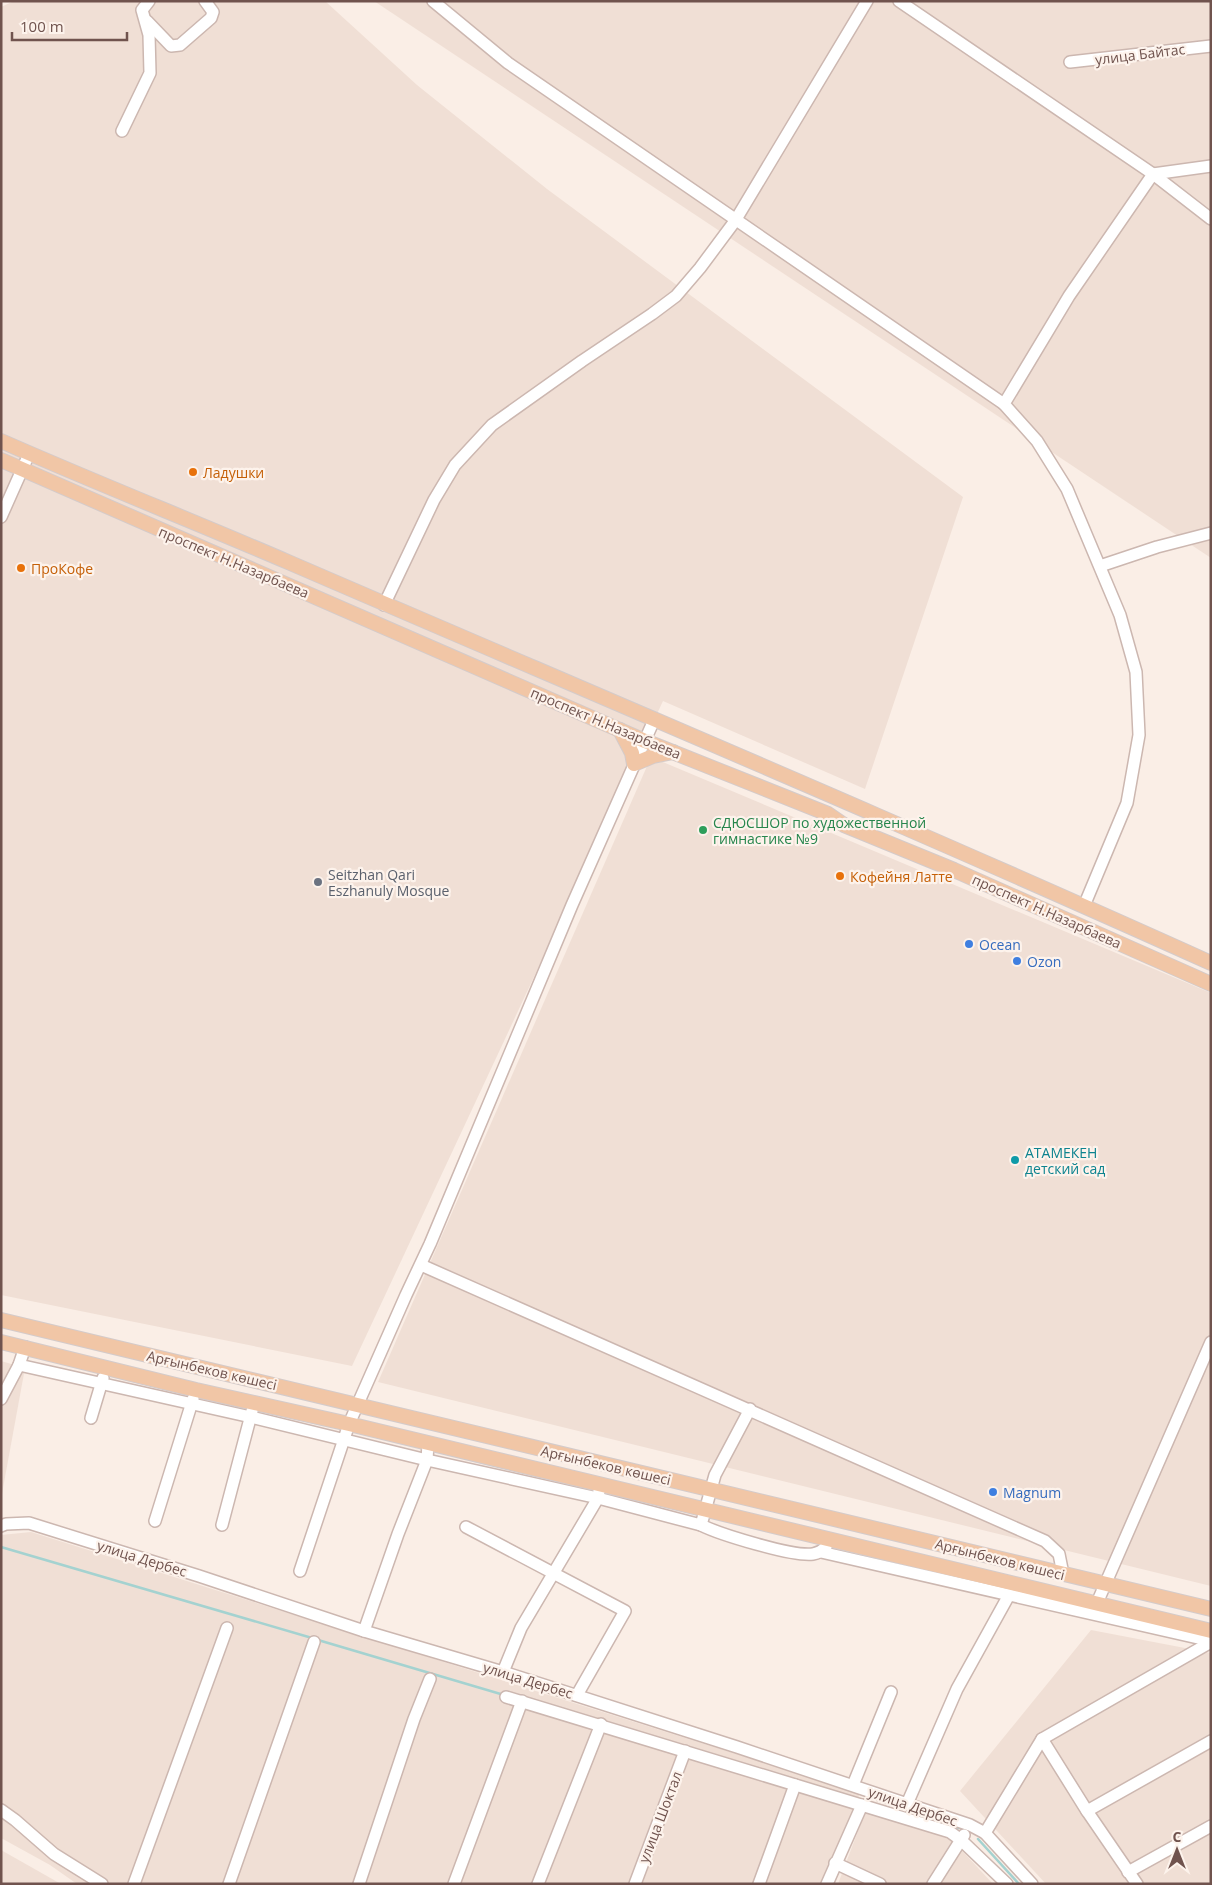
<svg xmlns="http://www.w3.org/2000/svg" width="1212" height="1885" font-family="'Open Sans',sans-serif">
<rect width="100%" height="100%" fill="#faeee6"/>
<g fill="#f0dfd5">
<polygon points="14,1 325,1 417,85 547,189 963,497 865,789 663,701 352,1366 1,1295 1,7"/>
<polygon points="374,1 1211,1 1211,558"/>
<polygon points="651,757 1211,993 1211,1586 378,1382"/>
<polygon points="1,1361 25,1368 1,1499"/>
<polygon points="31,1532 860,1793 825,1884 77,1884 50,1865 1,1838 1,1535"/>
<polygon points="1091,1630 1211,1653 1211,1884 1046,1884 960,1791"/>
<polygon points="866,1810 952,1840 993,1884 838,1884"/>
<polygon points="1,1850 61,1884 1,1884"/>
</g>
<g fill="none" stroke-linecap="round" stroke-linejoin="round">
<g stroke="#a4d2d0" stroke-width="2.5">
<polyline points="1,1547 312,1638"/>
<polyline points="318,1640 504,1695"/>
<polyline points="919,1817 959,1828"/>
<polyline points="978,1839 1019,1884"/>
</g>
<defs>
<g id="minor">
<polyline points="433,1 508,63 1004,404"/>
<polyline points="899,1 1153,174 1211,219"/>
<polyline points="147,21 171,46 180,45 211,18 213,12 205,1"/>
<polyline points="1070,62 1211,46"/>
<polyline points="122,131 150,73 149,35 142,10 149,1"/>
<polyline points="1,517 29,454"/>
<polyline points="1100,566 1157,547 1211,533"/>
<polyline points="384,605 434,500 455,465 492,425 582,361 652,314 676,296 700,268 735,221 867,1"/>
<polyline points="1084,906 1127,803 1139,735 1136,672 1120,615 1067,489 1037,441 1004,404 1069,296 1153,174 1211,166"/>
<polyline points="421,1265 1045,1541 1059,1554 1063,1574"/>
<polyline points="19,1365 251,1417 427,1460 598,1498 701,1525"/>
<polyline points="1,1399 19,1365 25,1347"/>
<path d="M750 1409 715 1475 701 1525C719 1534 793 1557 813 1554 819 1553 822 1551 826 1547"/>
<polyline points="91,1418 103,1378"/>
<polyline points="155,1521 193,1399"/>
<polyline points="222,1525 252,1411"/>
<polyline points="1,1526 6,1524 29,1523 199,1576 364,1631 503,1672 737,1747 970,1825 985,1833 1032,1884"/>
<polyline points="466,1527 625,1611 577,1695"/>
<polyline points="821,1552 1211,1641"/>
<polyline points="300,1571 349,1424 406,1295 430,1244 572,905 654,720"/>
<polyline points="1097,1603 1211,1342"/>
<polyline points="364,1631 398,1534 427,1460 428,1443"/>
<polyline points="503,1672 521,1628 598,1498 599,1491"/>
<polyline points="506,1697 950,1832 961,1840 1007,1884"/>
<polyline points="1042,1739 1087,1811 1137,1884"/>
<polyline points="853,1785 891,1692"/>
<polyline points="907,1804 957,1689 1009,1595"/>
<polyline points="1,1810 15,1820 54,1854 102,1884"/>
<polyline points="1087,1811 1211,1741"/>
<polyline points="985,1833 1042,1739 1211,1642"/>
<polyline points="835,1863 880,1884"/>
<polyline points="1128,1872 1211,1826"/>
<polyline points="134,1884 227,1628"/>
<polyline points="229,1884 314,1642"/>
<polyline points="359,1884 414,1719 430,1679"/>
<polyline points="454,1884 522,1701"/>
<polyline points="538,1884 601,1724"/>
<polyline points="635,1884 685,1751"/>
<polyline points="759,1884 795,1785"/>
<polyline points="827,1884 862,1805"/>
<polyline points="933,1884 964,1835"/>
</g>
<g id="major">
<path d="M1 441C96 483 193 521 288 562 596 695 905 825 1211 963"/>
<polyline points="1,460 645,741 828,814 844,825 954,870 1211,984"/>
<polyline points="620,730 632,753 634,764 653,756 673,752"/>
<polyline points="1,1320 1211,1609"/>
<polyline points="1,1342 196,1390 349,1424 1211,1631"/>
</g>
</defs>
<use href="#minor" stroke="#ccb7b0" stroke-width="14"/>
<use href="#major" stroke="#d4cbca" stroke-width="16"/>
<use href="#minor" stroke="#fff" stroke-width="11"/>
<use href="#major" stroke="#f1c6a6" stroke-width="14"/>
</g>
<g fill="#e8710a" stroke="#fdf3ec" stroke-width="2">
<circle cx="193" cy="472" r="5"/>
<circle cx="21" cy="568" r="5"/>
<circle cx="840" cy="876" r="5"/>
</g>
<circle fill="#2e9e5b" stroke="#fdf3ec" stroke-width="2" cx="703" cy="830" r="5"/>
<circle fill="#6b7280" stroke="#fdf3ec" stroke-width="2" cx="318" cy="882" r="5"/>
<g fill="#3f7fe0" stroke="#fdf3ec" stroke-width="2">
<circle cx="969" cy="944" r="5"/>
<circle cx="1017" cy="961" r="5"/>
<circle cx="993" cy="1492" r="5"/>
</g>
<circle fill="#0f9aa8" stroke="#fdf3ec" stroke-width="2" cx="1015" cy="1160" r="5"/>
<g text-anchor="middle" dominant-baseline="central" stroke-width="4.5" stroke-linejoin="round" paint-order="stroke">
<g font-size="14" fill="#70534e" stroke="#fdf3ec">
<text transform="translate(1140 54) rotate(-7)">улица Байтас</text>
<text transform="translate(234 562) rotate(23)">проспект Н.Назарбаева</text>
<text transform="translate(606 723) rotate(23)">проспект Н.Назарбаева</text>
<text transform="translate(1047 911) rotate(24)">проспект Н.Назарбаева</text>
<text transform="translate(212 1370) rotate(13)">Арғынбеков көшесі</text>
<text transform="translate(606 1465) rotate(13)">Арғынбеков көшесі</text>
<text transform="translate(142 1558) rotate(17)">улица Дербес</text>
<text transform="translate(1000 1559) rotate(14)">Арғынбеков көшесі</text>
<text transform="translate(528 1680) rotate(17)">улица Дербес</text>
<text transform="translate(913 1806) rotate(19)">улица Дербес</text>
<text transform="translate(660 1817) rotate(-69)">улица Шоктал</text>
</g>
<g font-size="14" fill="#c56008" stroke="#fdf3ec" text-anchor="start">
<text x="203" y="472">Ладушки</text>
<text x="31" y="568">ПроКофе</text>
<text x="850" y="876">Кофейня Латте</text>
</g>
<g font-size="14" fill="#27864d" stroke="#fdf3ec" text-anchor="start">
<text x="713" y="822">СДЮСШОР по художественной<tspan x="713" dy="16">гимнастике №9</tspan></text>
</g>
<g font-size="14" fill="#5b616d" stroke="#fdf3ec" text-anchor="start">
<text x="328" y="874">Seitzhan Qari<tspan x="328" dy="16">Eszhanuly Mosque</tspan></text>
</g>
<g font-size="14" fill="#366cbe" stroke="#fdf3ec" text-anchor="start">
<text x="979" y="944">Ocean</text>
<text x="1027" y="961">Ozon</text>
<text x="1003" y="1492">Magnum</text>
</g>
<g font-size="14" fill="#0d838f" stroke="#fdf3ec" text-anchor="start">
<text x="1025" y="1152">АТАМЕКЕН<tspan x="1025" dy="16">детский сад</tspan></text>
</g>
</g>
<rect width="1212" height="1885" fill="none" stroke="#70534e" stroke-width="5"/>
<g transform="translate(1177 1850)" stroke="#fdf3ec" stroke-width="4" paint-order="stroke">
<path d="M0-4L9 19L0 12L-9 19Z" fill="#70534e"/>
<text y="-8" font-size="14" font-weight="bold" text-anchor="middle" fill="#70534e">С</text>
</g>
<path d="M12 32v8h115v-8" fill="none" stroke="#70534e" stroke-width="2.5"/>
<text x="20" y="32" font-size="15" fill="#70534e" stroke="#fdf3ec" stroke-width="4" paint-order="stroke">100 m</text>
</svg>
